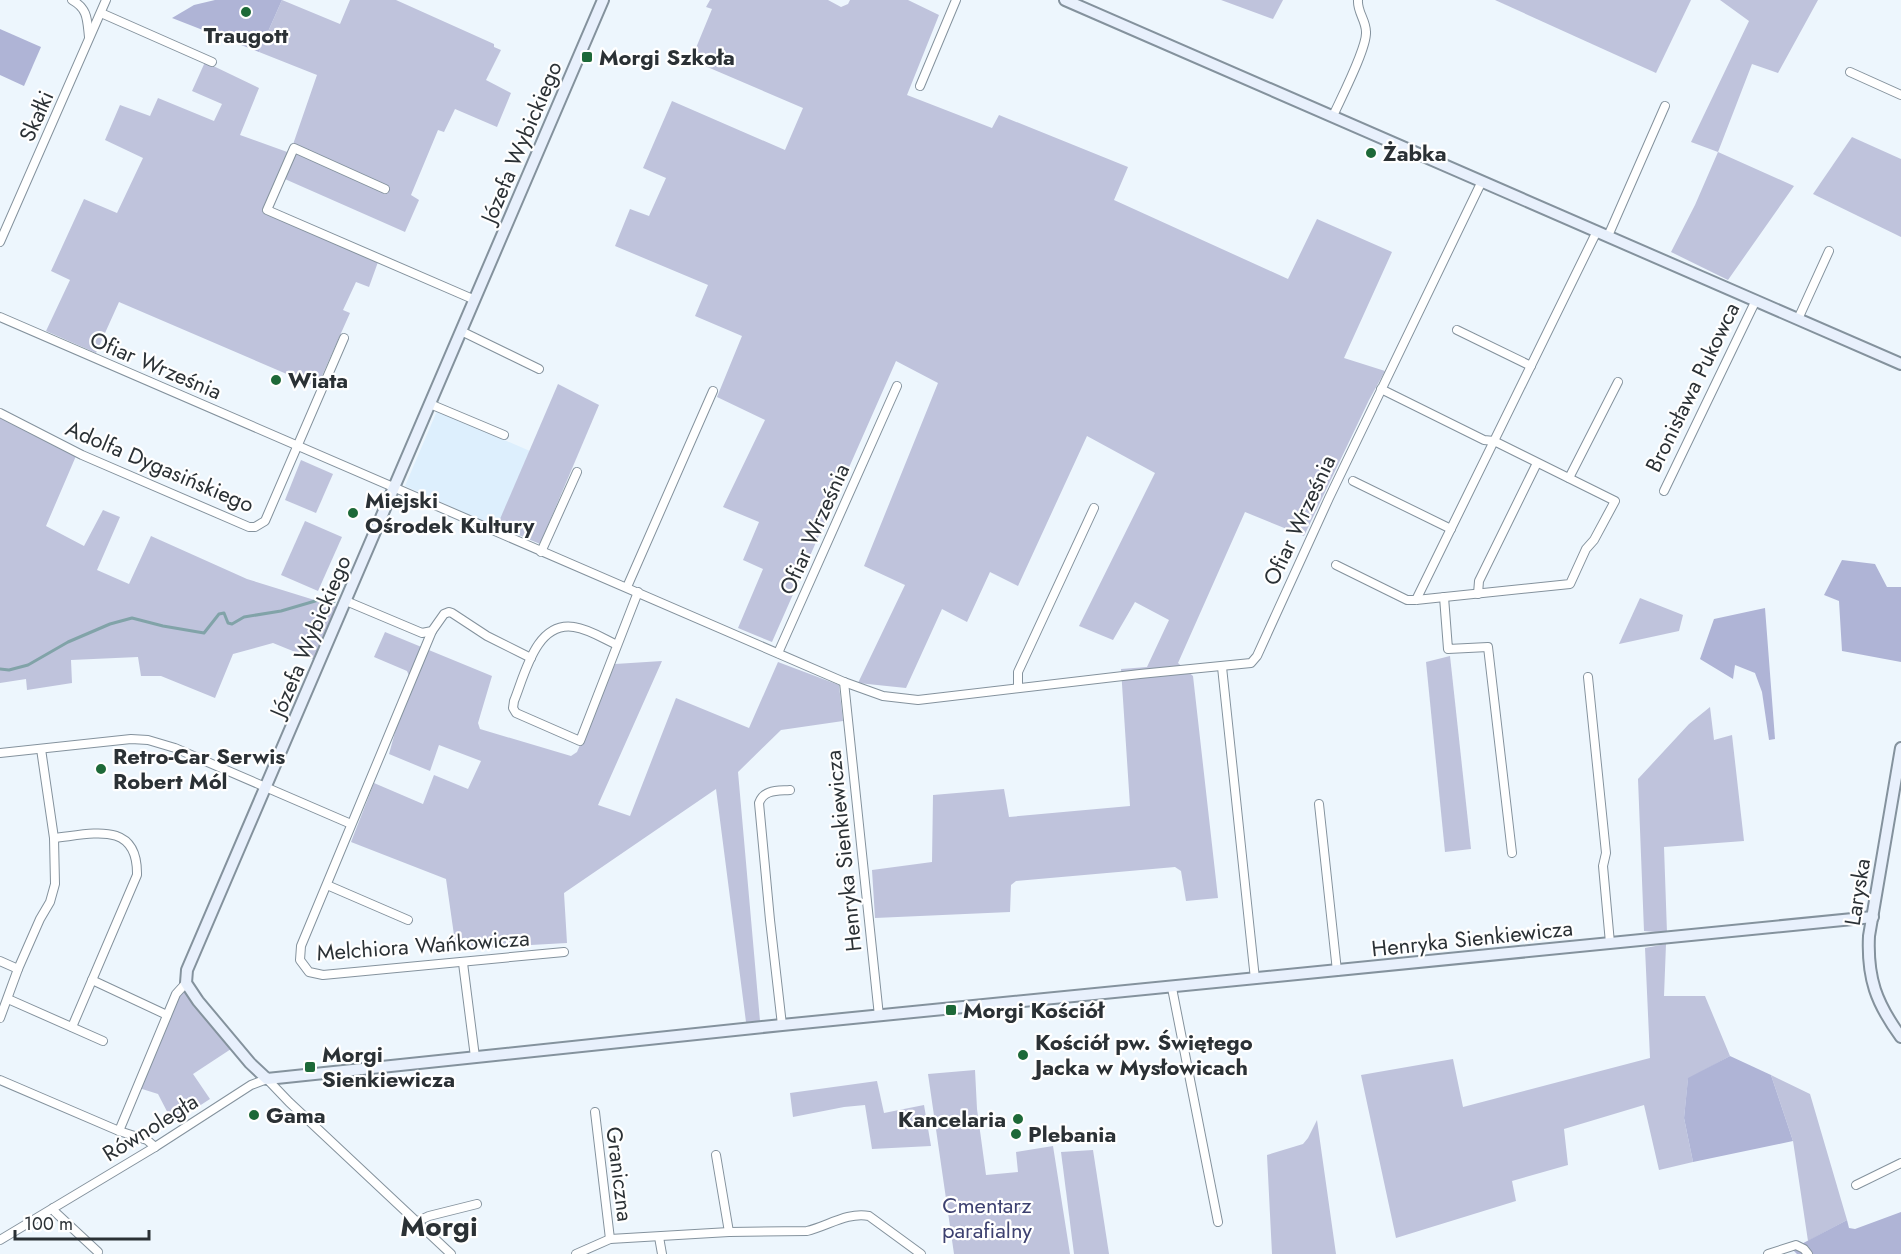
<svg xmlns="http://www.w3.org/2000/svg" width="1901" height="1254" font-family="Jost,sans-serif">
<rect width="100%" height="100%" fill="#edf6fd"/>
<polygon fill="#ddeffd" points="437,411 530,451 498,528 405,486"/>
<g fill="#bfc3dc">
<polygon points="282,0 340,24 350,0 396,0 494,44 494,47 501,50 486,80 511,93 497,127 455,109 444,132 438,130 411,195 419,200 405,232 278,176 263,213 378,262 369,287 356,282 343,310 350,313 317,387 119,302 96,353 46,331 70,280 51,271 84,199 117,213 143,158 105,140 120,105 150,116 158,98 214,121 222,104 192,91 205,62 259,88 240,135 290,153 317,75 259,52"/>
<polygon points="710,0 828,0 841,7 848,4 850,0 908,0 939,15 907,95 992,128 999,115 1128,167 1114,200 1288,279 1317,219 1392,252 1344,358 1385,371 1369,400 1304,536 1245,512 1178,663 1193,676 1218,898 1186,901 1181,871 1175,867 1016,881 1011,885 1010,912 875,918 872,870 932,862 933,795 1004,789 1009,817 1130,806 1121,669 1147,667 1169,620 1135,602 1113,640 1079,626 1155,473 1087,436 1018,586 990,572 967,622 942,609 906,688 858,683 905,585 864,566 938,383 896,361 772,642 738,628 763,569 743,560 759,522 723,507 765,420 717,397 742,336 695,316 708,285 615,246 630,209 649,216 666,178 643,168 672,101 785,150 803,108 691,60 712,9 706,7"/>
<polygon points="1221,0 1283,0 1273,19"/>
<polygon points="1495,0 1691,0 1656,73"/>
<polygon points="1720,0 1818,0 1778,73 1752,64 1718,152 1794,186 1728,280 1671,252 1695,205 1718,152 1691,142 1749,21"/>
<polygon points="1852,137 1901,159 1901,237 1813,194"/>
<polygon points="558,384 599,405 540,544 497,526"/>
<polygon points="0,409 79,449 46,526 84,546 103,510 120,517 97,570 129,584 151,536 247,579 337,607 315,660 273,643 233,654 215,698 161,676 141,676 138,657 71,660 72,683 27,690 26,679 0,683"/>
<polygon points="301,460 333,474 316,513 285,500"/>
<polygon points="305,521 342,537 318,591 281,575"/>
<polygon points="1640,598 1683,615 1679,631 1619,644"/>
<polygon points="385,632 492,676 478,723 480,729 571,756 577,752 615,664 662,661 598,805 630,816 676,698 749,728 778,662 839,685 843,721 781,730 738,772 760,1021 746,1022 716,789 564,893 567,943 456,949 446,879 351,842 374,783 423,804 434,775 468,789 481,761 439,745 430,771 389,754 410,678 407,671 374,657"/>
<polygon points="1450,656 1471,849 1445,852 1426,662"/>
<polygon points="1710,707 1714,740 1732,735 1744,841 1664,847 1667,933 1644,931 1638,779 1689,724"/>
<polygon points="1666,944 1664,996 1705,996 1730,1056 1688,1079 1684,1118 1693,1162 1659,1170 1644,1105 1564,1129 1568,1165 1512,1181 1516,1201 1396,1238 1361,1075 1453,1059 1463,1107 1650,1058 1645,948"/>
<polygon points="187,992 231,1049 193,1074 210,1099 173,1123 158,1094 139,1088 179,994"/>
<polygon points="975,1070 977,1109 986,1175 1018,1172 1016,1152 1053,1146 1070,1254 954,1254 928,1074"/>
<polygon points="1771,1075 1810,1094 1847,1220 1808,1241 1793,1141"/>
<polygon points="877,1081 884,1113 924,1105 931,1146 872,1149 865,1105 844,1107 793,1117 790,1093"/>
<polygon points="1317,1120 1336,1254 1272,1254 1267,1155 1303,1144 1308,1138"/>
<polygon points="1093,1150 1109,1254 1074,1254 1061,1152"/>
</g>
<g fill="#afb4d6">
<polygon points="215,0 282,0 259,52 172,18 194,5"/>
<polygon points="0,29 41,47 24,86 0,75"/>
<polygon points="1842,560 1875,564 1887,587 1901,587 1901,662 1842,651 1839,601 1824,595"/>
<polygon points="1765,608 1775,739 1769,740 1762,692 1755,673 1735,665 1733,679 1700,659 1714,619"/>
<polygon points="1730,1056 1771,1075 1793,1141 1693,1162 1684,1118 1688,1078"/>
<polygon points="1901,1212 1901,1254 1797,1254 1792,1249 1847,1220 1849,1228 1855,1229"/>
</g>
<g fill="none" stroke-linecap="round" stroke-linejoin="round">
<polyline stroke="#81a3a8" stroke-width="3" points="0,669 9,670 28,665 68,642 110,624 132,618 163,626 204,633 219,614 224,613 228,623 232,624 244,617 281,611 322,599 334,602"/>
<defs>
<g id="street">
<path d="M72 0C88 9 87 19 89 37"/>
<polyline points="101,13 212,62"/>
<polyline points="1850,72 1901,95"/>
<polyline points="920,86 956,0"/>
<path d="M1333 116C1341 98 1367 48 1366 32 1366 20 1357 12 1358 0"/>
<polyline points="385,189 294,148 267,210 475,300"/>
<polyline points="1608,236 1665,106"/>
<polyline points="0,242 106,0"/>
<polyline points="0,317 844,682 883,696 918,700 1140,674 1251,663 1257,656 1329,498 1482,181"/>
<polyline points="1798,319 1829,251"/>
<polyline points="1457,330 1531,366"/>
<polyline points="461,331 539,369"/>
<polyline points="430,404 504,435"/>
<polyline points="0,413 82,455 249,527 255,527 265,521 344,338"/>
<polyline points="1569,478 1618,382"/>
<polyline points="1353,481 1451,529"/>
<polyline points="1664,491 1756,300"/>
<polyline points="541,552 577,472"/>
<polyline points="1336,565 1407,600 1416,600 1570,584 1586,549 1594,540 1615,501 1494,441 1484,440 1381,389"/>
<polyline points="627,587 713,391"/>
<polyline points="1478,594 1479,581 1537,463"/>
<polyline points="1444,597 1448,649 1488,647 1512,853"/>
<polyline points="1416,600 1597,231"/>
<polyline points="346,601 422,633 432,631 444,614 449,612 452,613 487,636 531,658"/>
<polyline points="432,631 301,946 300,960 309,972 323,975 564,952"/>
<path d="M617 645C604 639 589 629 574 627 536 621 525 674 514 701L513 708 516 713 580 741 638 592"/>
<polyline points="778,653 897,386"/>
<polyline points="1222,667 1255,979"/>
<polyline points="1588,677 1606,853 1603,866 1610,943"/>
<polyline points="844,682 879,1016"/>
<polyline points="1018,688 1018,672 1094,508"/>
<polyline points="0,753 131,739 148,740 175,748 351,824"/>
<polyline points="1319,804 1337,971"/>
<path d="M54 838C92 834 138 820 137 875L72 1027"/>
<polyline points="327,885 408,920"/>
<polyline points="0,961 18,969"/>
<polyline points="463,963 475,1057"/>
<polyline points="92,980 167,1015"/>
<polyline points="1172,988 1218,1222"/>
<polyline points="8,999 103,1041"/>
<polyline points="0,1018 18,969 40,919 50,902 55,884 54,838 41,749"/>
<path d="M782 1025 770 920 759 803C764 789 778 791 790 790"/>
<polyline points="0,1080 119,1131 147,1140 155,1147"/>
<polyline points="595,1112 610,1239"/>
<polyline points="119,1131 176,994 186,983"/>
<polyline points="716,1155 729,1232"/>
<polyline points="1856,1185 1901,1163"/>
<polyline points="53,1208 55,1212 98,1252"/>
<polyline points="416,1222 429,1216 477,1204"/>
<polyline points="659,1237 662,1254"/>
<polyline points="0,1240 155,1147 251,1085 267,1079 289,1102 451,1254"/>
<path d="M576 1254 610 1239 729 1232 807 1231C828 1226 847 1212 869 1216L921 1254"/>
<polyline points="1768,1254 1796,1245 1804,1249 1808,1254"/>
</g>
<g id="secondary">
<polyline points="603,0 187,970 186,983 198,1001 250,1063 267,1079 782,1025 1873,917"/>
<polyline points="1065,0 1901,364"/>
<path d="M1901 748 1869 936C1867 978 1876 1003 1901 1037"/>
</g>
</defs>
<use href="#street" stroke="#84929d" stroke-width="10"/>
<use href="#secondary" stroke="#84929d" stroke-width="14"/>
<use href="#street" stroke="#fff" stroke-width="8"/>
<use href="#secondary" stroke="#e8f0fc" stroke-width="10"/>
</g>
<g fill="#1d6938" stroke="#fff" stroke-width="2">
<circle cx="246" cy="12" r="6"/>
<rect x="581" y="51" width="12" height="12" rx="3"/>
<circle cx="1371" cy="153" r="6"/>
<circle cx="276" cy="380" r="6"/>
<circle cx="353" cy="513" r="6"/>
<circle cx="101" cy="769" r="6"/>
<rect x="945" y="1004" width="12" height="12" rx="3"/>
<circle cx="1023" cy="1055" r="6"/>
<rect x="304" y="1061" width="12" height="12" rx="3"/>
<circle cx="254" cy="1115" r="6"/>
<circle cx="1018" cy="1119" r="6"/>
<circle cx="1016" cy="1134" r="6"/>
</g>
<g text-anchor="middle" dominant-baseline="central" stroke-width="4.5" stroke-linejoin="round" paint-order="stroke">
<g font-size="22" font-weight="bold" fill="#2b3135" stroke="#fff" text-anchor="start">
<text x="246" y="35" text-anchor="middle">Traugott</text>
<text x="599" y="57">Morgi Szkoła</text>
<text x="1383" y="153">Żabka</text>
<text x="288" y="380">Wiata</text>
<text x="365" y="500">Miejski<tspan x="365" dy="25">Ośrodek Kultury</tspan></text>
<text x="113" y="756">Retro-Car Serwis<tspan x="113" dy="25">Robert Mól</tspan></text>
<text x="963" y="1010">Morgi Kościół</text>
<text x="1035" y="1042">Kościół pw. Świętego<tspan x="1035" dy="25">Jacka w Mysłowicach</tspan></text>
<text x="322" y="1054">Morgi<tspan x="322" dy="25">Sienkiewicza</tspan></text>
<text x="266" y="1115">Gama</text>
<text x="1006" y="1119" text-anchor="end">Kancelaria</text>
<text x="1028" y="1134">Plebania</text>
</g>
<g font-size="22" fill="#2b3135" stroke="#fff">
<text transform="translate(36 116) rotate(-66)">Skałki</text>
<text transform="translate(521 142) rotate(-67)">Józefa Wybickiego</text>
<text transform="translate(156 365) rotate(23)">Ofiar Września</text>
<text transform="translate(1692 387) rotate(-64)">Bronisława Pukowca</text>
<text transform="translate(160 466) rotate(23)">Adolfa Dygasińskiego</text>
<text transform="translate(1299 520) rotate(-65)">Ofiar Września</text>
<text transform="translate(814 529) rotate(-66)">Ofiar Września</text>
<text transform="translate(310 636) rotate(-67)">Józefa Wybickiego</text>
<text transform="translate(843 851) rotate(-96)">Henryka Sienkiewicza</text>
<text transform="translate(1857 892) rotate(-81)">Laryska</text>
<text transform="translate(1472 938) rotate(-6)">Henryka Sienkiewicza</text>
<text transform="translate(423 945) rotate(-4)">Melchiora Wańkowicza</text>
<text transform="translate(150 1127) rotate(-32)">Równoległa</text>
<text transform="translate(620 1174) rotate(83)">Graniczna</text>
</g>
<g font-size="22" fill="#3d4170" stroke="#fff">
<text x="987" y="1205">Cmentarz<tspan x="987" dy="25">parafialny</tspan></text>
</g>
<g font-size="28" font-weight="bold" fill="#2b3135" stroke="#fff">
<text x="439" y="1226">Morgi</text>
</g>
</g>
<path d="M15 1230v9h134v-9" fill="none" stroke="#2b3135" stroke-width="3"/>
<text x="24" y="1230" font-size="18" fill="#2b3135" stroke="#ffffff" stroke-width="4.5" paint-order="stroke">100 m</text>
</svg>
